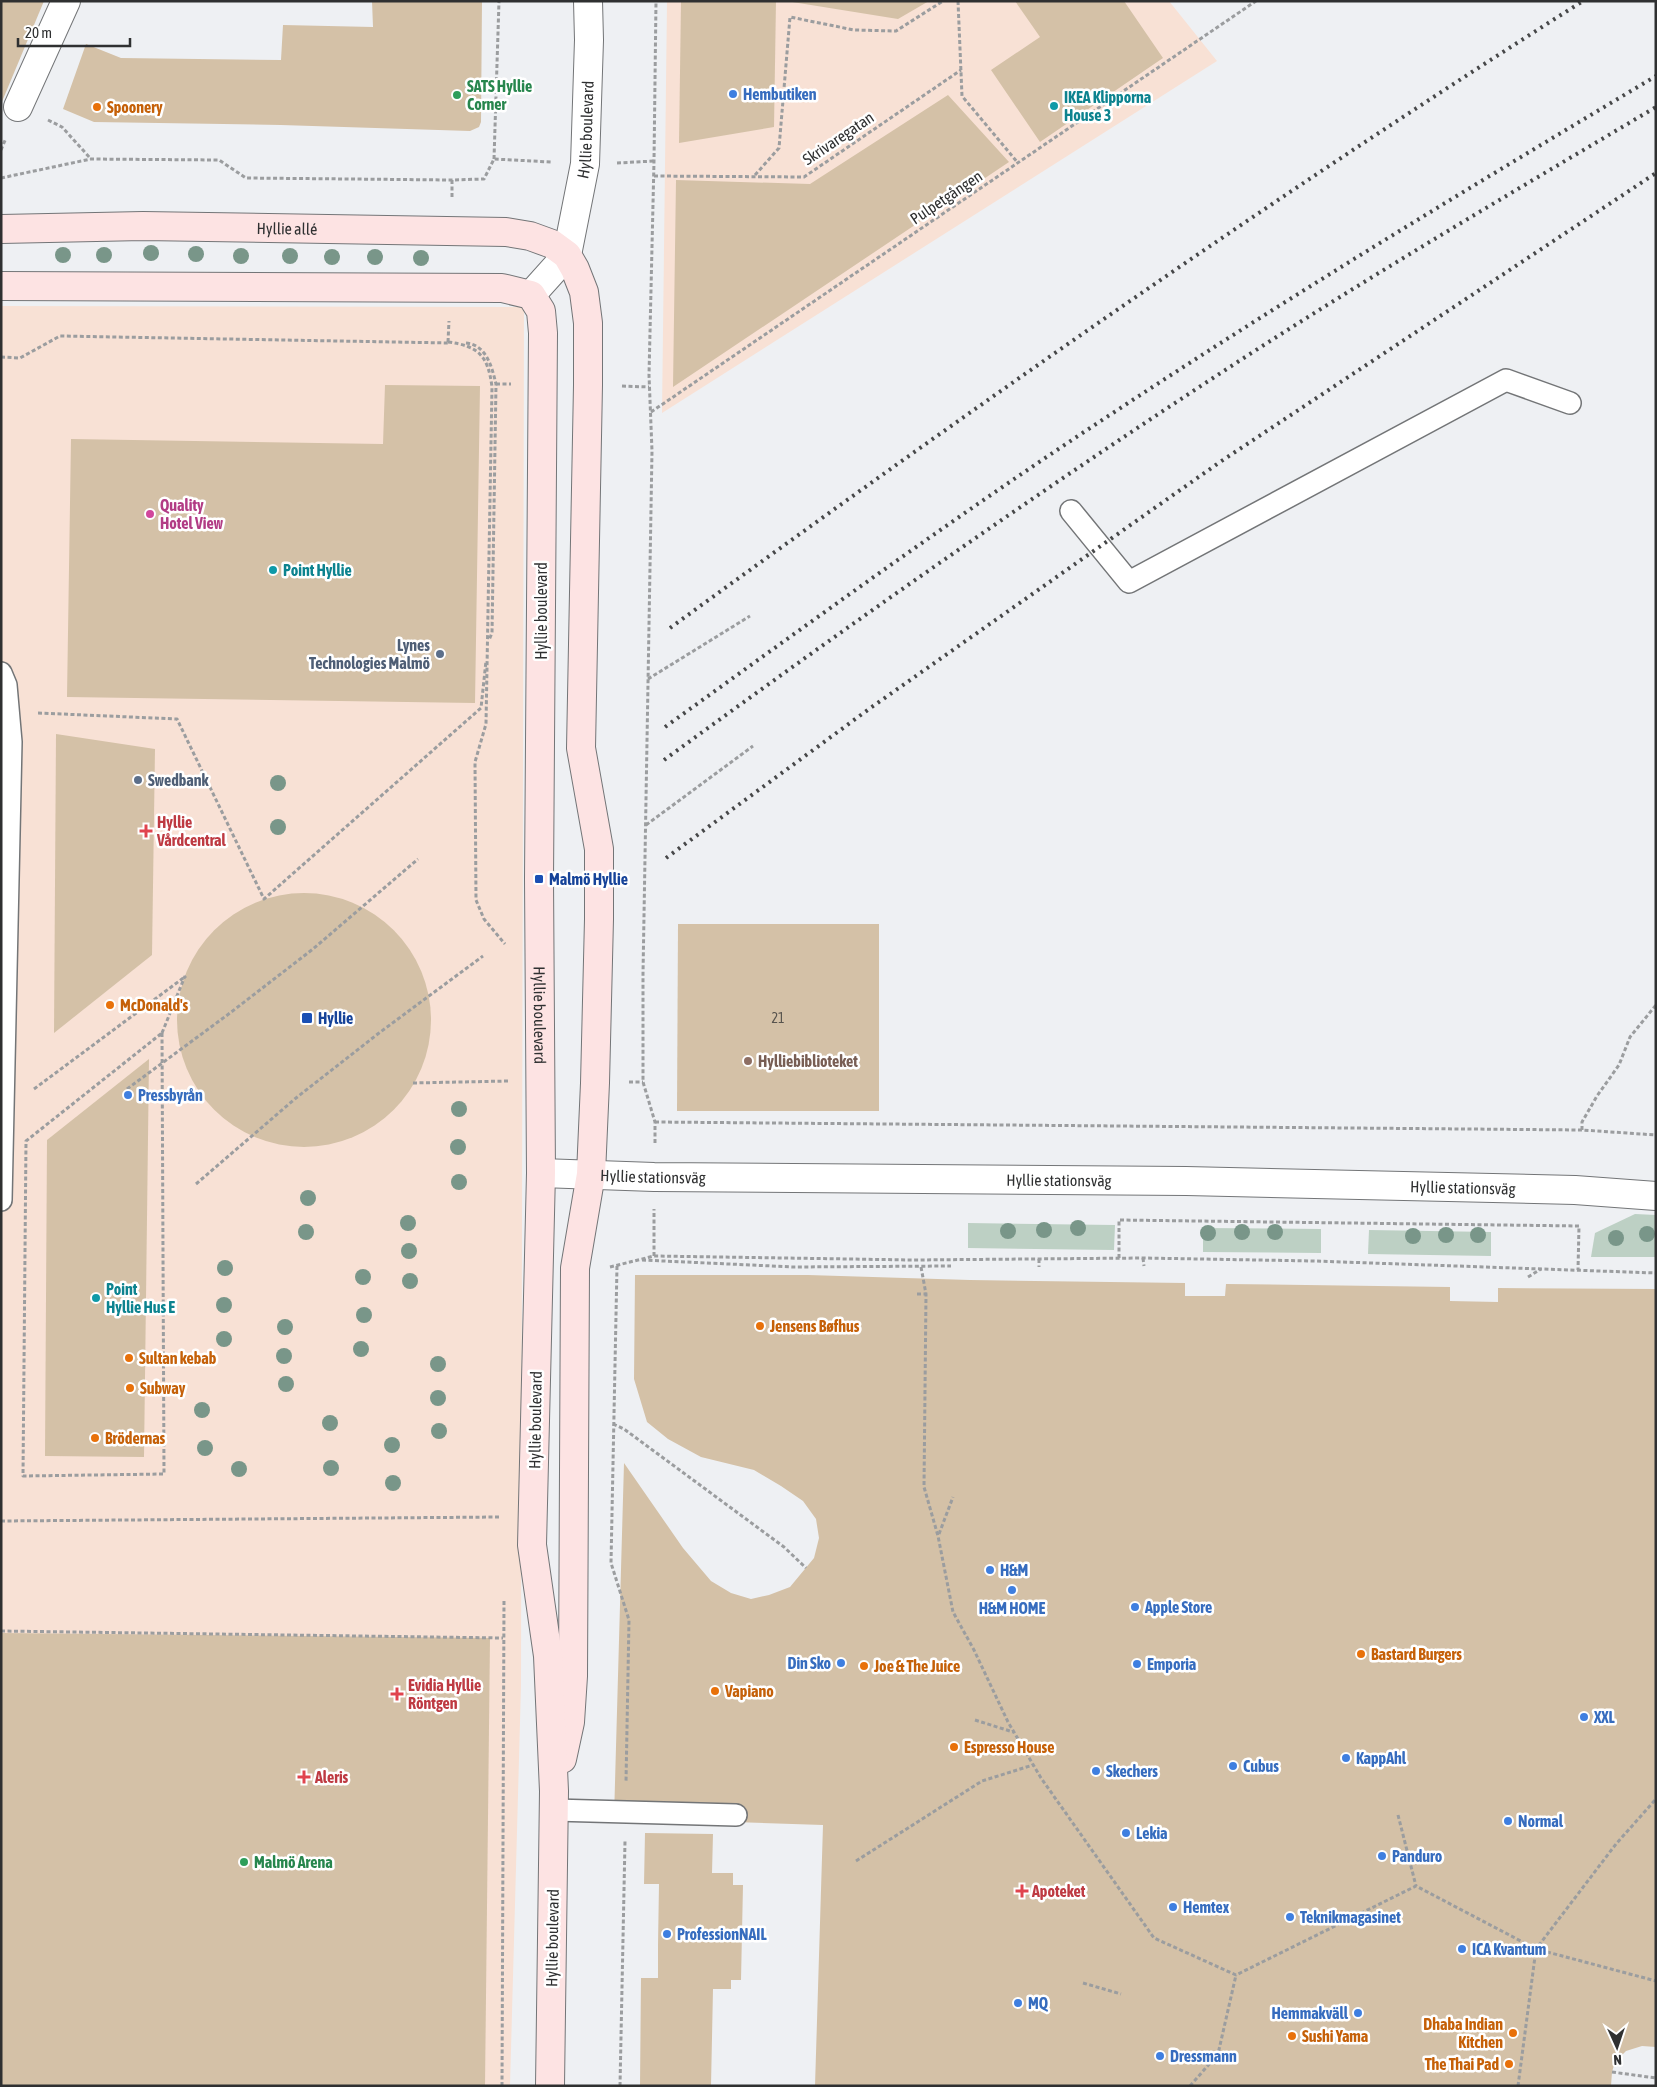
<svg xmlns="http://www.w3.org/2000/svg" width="1657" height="2087" font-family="'Asap Condensed',sans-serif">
<rect width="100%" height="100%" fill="#eef0f3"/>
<g fill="#f8e1d5">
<polygon points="667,1 1169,1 1217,61 662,413"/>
<polygon points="1,306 524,307 521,1686 510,2086 1,2086"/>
</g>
<g fill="#bdd0c4">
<polygon points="1635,1214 1656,1215 1656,1257 1591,1257 1595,1233"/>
<polygon points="968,1223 1115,1225 1114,1250 968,1248"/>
<polygon points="1203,1228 1321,1229 1321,1253 1203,1252"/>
<polygon points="1369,1230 1491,1232 1491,1256 1368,1254"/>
</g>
<g fill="#d4c1a7">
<polygon points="1,1 44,1 1,104"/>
<polygon points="372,1 482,1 481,122 479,127 470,131 281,125 94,122 63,109 86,44 121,58 281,60 283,25 373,27"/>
<polygon points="681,1 776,1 774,127 679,143"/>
<polygon points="786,1 929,1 898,19"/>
<polygon points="1015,1 1124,1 1163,58 1040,142 991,70 1040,37"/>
<polygon points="948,95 1009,162 673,387 676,180 810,184"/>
<polygon points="385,385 480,386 475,703 67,697 71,439 383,444"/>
<polygon points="56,734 155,749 152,955 54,1033"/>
<circle cx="304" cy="1020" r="127"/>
<polygon points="678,924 879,924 879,1111 677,1111"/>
<polygon points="149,1059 144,1457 45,1456 47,1140"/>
<polygon points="635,1275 808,1275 970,1280 1185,1283 1185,1296 1225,1296 1226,1284 1450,1287 1450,1301 1498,1302 1498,1288 1656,1289 1656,2047 1642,2046 1626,2051 1615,2062 1612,2072 1611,2086 815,2086 823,1825 614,1818 624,1463 683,1548 711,1581 731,1593 751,1599 769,1595 790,1587 814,1558 819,1538 816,1519 803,1501 781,1486 754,1470 701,1457 668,1439 647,1422 634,1379"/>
<polygon points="1,1633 490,1638 485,2086 1,2086"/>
<polygon points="645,1833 713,1834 712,1873 733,1873 733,1885 743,1885 741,1980 731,1980 731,1989 713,1989 711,2086 640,2086 641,1978 658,1978 658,1945 659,1884 644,1884"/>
</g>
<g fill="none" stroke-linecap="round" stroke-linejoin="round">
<defs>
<g id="lane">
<polyline points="1071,511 1129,582 1506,380 1570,403"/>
<polyline points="1,673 6,685 11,742 1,1200"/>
<polyline points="554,1810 736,1815"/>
</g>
<g id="street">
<polyline points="18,107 66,1"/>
<path id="s1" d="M531 295 567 255 585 164 589 40 588 1"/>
<path id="s2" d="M541 1173 654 1177 1186 1181 1575 1190 1656 1196"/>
</g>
<g id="secondary">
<path id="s3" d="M1 229 143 226 506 232 530 236 552 244 567 255 575 269 584 292 588 323V385L581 748 599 849V919L595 1083 591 1174 575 1268 573 1676 570 1722 562 1759"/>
<path id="s4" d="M1 286 502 288 531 295 541 311 543 333 539 879 541 1173 532 1545 548 1656 554 1791 550 2086"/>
</g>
</defs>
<use href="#lane" stroke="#737577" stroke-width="24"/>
<use href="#street" stroke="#737577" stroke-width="30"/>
<use href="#secondary" stroke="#737577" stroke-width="30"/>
<g stroke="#9b9d9f" stroke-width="3" stroke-dasharray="4 2.5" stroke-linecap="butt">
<polyline points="958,1 962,96 1018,163"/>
<polyline points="48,120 62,127 91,159"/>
<polyline points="1,150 6,138"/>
<polyline points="494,159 499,1"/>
<polyline points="617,163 654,161"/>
<polyline points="755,175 779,148 790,17 854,30 896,31 943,1"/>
<polyline points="654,176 804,177 961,70"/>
<polyline points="1,178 91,159 219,160 246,178 452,180 484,179 494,159 551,162"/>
<polyline points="452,197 452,180"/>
<path d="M448 342C479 346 488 356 492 387L486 724 475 762 476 900 484 919 505 944"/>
<polyline points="448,342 449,321"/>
<path d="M466 343C487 345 492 368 496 384L492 633 489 640"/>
<polyline points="1,357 20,358 60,336 450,343"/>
<polyline points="496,384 511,384"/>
<polyline points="622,386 649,387"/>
<polyline points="651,412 1256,1"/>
<polyline points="648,679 750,616"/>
<polyline points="38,713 177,719 264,899 481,708 486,661"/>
<polyline points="646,825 753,746"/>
<polygon points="162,1033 164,1474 23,1476 26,1141"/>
<polyline points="162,1033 185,976"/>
<polyline points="629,1082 643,1082"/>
<polyline points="413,1083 508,1081"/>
<polyline points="34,1089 186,976"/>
<polyline points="127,1089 230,1013 313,949 418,859"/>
<polyline points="655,1122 1582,1130 1656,1135"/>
<polyline points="1582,1130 1582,1122 1597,1096 1619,1065 1630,1037 1656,1005"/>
<polyline points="655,1143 655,1122 643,1082 643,974 652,451 649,375 654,161 656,1"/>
<polyline points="196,1184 296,1098 379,1033 483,956"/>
<polyline points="654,1256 654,1209"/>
<polyline points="1119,1258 1119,1220 1579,1226 1578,1270"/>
<polyline points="1143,1258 1144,1266"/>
<polyline points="1039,1259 1039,1267"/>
<polyline points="642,1260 794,1267 951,1266"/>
<polyline points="617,1266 611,1563 629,1620 626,1782"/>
<polyline points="610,1267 654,1256 913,1260 1143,1258 1314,1261 1656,1273"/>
<polyline points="921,1267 926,1294 924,1487 938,1536 953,1612 974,1650 1008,1722 1041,1778 1154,1938 1236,1975 1416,1886 1536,1949 1616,1844 1656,1799"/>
<polyline points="1528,1277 1541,1269"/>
<polyline points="917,1294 926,1294"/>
<polyline points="613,1424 624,1429 784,1547 806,1568"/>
<polyline points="1,1521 501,1517"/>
<polyline points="939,1534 953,1497"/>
<polyline points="1,1631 503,1638"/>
<polyline points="975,1720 1013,1732"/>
<polyline points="1398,1815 1416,1886"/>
<polyline points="856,1861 982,1781 1033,1765"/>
<polyline points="1083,1983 1121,1994"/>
<polyline points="1612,2072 1656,2078"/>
<polyline points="502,2086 504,1599"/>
<polyline points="620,2086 625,1841"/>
<polyline points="1190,2086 1218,2054 1236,1975"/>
<polyline points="1518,2086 1536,1949 1656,1981"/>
</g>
<use href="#lane" stroke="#fff" stroke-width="21"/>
<use href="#street" stroke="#fff" stroke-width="28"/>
<use href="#secondary" stroke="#fde3e3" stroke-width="28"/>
<g stroke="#464748" stroke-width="4" stroke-dasharray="2.5 5" stroke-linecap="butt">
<path d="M670 628C968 411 1271 198 1583 1"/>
<path d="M665 727C815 619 964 510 1119 409 1295 293 1475 184 1656 76"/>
<path d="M664 760C857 619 1052 482 1253 352 1385 267 1521 187 1656 107"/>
<polyline points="666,858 869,709 1220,462 1656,173"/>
</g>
</g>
<g fill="#799689">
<circle cx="151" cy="253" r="8"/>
<circle cx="196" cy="254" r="8"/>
<circle cx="63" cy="255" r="8"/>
<circle cx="104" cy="255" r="8"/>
<circle cx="241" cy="256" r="8"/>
<circle cx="290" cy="256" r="8"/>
<circle cx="332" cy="257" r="8"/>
<circle cx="375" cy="257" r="8"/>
<circle cx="421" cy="258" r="8"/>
<circle cx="278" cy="783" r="8"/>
<circle cx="278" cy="827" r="8"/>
<circle cx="459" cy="1109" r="8"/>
<circle cx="458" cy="1147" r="8"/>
<circle cx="459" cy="1182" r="8"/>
<circle cx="308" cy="1198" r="8"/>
<circle cx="408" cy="1223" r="8"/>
<circle cx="1078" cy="1228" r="8"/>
<circle cx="1044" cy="1230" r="8"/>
<circle cx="1008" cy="1231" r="8"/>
<circle cx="306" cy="1232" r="8"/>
<circle cx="1242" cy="1232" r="8"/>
<circle cx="1275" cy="1232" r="8"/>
<circle cx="1208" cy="1233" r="8"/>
<circle cx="1647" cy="1234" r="8"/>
<circle cx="1446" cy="1235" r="8"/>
<circle cx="1478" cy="1235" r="8"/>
<circle cx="1413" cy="1236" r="8"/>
<circle cx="1616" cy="1238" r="8"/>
<circle cx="409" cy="1251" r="8"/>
<circle cx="225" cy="1268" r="8"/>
<circle cx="363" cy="1277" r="8"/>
<circle cx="410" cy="1281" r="8"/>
<circle cx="224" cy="1305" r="8"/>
<circle cx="364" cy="1315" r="8"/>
<circle cx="285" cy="1327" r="8"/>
<circle cx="224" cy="1339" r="8"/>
<circle cx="361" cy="1349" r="8"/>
<circle cx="284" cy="1356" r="8"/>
<circle cx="438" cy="1364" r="8"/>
<circle cx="286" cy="1384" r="8"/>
<circle cx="438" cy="1398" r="8"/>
<circle cx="202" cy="1410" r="8"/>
<circle cx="330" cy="1423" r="8"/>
<circle cx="439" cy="1431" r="8"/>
<circle cx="392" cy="1445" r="8"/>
<circle cx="205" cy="1448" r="8"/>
<circle cx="331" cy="1468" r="8"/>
<circle cx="239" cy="1469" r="8"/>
<circle cx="393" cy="1483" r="8"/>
</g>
<g fill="#3f7fe0" stroke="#fff" stroke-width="2">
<circle cx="733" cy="94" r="5"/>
<circle cx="128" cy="1095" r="5"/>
<circle cx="990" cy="1570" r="5"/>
<circle cx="1012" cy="1590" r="5"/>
<circle cx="1135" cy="1607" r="5"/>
<circle cx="841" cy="1663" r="5"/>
<circle cx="1137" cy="1664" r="5"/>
<circle cx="1584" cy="1717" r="5"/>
<circle cx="1346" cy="1758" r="5"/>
<circle cx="1233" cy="1766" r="5"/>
<circle cx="1096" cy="1771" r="5"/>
<circle cx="1508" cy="1821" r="5"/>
<circle cx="1126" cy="1833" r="5"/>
<circle cx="1382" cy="1856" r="5"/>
<circle cx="1173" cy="1907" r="5"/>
<circle cx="1290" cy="1917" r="5"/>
<circle cx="667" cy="1934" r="5"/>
<circle cx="1462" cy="1949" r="5"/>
<circle cx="1018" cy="2003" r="5"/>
<circle cx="1358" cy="2013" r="5"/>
<circle cx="1160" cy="2056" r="5"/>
</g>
<g fill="#2e9e5b" stroke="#fff" stroke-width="2">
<circle cx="457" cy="95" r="5"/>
<circle cx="244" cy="1862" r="5"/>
</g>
<g fill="#0f9aa8" stroke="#fff" stroke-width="2">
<circle cx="1054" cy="106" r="5"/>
<circle cx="273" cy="570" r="5"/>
<circle cx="96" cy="1298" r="5"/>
</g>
<g fill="#e8710a" stroke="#fff" stroke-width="2">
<circle cx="97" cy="107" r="5"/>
<circle cx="110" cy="1005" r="5"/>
<circle cx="760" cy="1326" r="5"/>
<circle cx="129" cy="1358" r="5"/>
<circle cx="130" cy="1388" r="5"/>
<circle cx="95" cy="1438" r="5"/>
<circle cx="1361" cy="1654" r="5"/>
<circle cx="864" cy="1666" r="5"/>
<circle cx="715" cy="1691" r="5"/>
<circle cx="954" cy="1747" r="5"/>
<circle cx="1513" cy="2033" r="5"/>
<circle cx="1292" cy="2036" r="5"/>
<circle cx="1509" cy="2064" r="5"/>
</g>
<circle fill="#d1479c" stroke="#fff" stroke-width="2" cx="150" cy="514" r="5"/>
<g fill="#5c6f8a" stroke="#fff" stroke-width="2">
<circle cx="440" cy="654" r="5"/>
<circle cx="138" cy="780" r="5"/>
</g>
<g fill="#e0444e" stroke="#fff" stroke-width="2">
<path d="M143.5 823.5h5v5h5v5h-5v5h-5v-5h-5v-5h5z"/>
<path d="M394.5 1686.5h5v5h5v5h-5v5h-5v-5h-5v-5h5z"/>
<path d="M301.5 1769.5h5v5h5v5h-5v5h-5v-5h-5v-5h5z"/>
<path d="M1019.5 1883.5h5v5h5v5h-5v5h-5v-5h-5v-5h5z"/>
</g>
<g fill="#1a4fb4" stroke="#fff" stroke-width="2">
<rect x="534" y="874" width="10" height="10" rx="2.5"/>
<rect x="301" y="1012" width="12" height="12" rx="2.5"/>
</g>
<circle fill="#8d6e63" stroke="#fff" stroke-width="2" cx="748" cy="1061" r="5"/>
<g text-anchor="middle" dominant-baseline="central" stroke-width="5" stroke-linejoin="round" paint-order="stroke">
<g font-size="14" fill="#58544e">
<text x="778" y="1018">21</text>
</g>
<g font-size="16" font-weight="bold" fill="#27864d" stroke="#fff" text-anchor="start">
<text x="467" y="86">SATS Hyllie<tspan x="467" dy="18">Corner</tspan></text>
<text x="254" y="1862">Malmö Arena</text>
</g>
<g font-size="16" font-weight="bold" fill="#366cbe" stroke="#fff" text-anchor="start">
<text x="743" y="94">Hembutiken</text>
<text x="138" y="1095">Pressbyrån</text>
<text x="1000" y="1570">H&amp;M</text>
<text x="1145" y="1607">Apple Store</text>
<text x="1012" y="1608" text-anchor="middle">H&amp;M HOME</text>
<text x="831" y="1663" text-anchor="end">Din Sko</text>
<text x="1147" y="1664">Emporia</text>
<text x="1594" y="1717">XXL</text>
<text x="1356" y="1758">KappAhl</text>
<text x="1243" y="1766">Cubus</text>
<text x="1106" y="1771">Skechers</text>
<text x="1518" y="1821">Normal</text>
<text x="1136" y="1833">Lekia</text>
<text x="1392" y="1856">Panduro</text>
<text x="1183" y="1907">Hemtex</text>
<text x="1300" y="1917">Teknikmagasinet</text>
<text x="677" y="1934">ProfessionNAIL</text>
<text x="1472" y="1949">ICA Kvantum</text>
<text x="1028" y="2003">MQ</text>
<text x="1348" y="2013" text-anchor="end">Hemmakväll</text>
<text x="1170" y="2056">Dressmann</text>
</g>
<g font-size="16" font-weight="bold" fill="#0d838f" stroke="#fff" text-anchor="start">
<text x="1064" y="97">IKEA Klipporna<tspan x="1064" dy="18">House 3</tspan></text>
<text x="283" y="570">Point Hyllie</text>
<text x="106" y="1289">Point<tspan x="106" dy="18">Hyllie Hus E</tspan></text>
</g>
<g font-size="16" font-weight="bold" fill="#c56008" stroke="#fff" text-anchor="start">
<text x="107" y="107">Spoonery</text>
<text x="120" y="1005">McDonald's</text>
<text x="770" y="1326">Jensens Bøfhus</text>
<text x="139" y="1358">Sultan kebab</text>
<text x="140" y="1388">Subway</text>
<text x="105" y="1438">Brödernas</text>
<text x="1371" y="1654">Bastard Burgers</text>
<text x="874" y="1666">Joe &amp; The Juice</text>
<text x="725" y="1691">Vapiano</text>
<text x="964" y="1747">Espresso House</text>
<text x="1503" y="2024" text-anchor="end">Dhaba Indian<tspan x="1503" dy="18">Kitchen</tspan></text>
<text x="1302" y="2036">Sushi Yama</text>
<text x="1499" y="2064" text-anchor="end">The Thai Pad</text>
</g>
<g font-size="16" fill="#2f3031" stroke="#fff">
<text stroke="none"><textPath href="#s1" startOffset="181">Hyllie boulevard</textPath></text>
<text transform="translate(838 138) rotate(-34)">Skrivaregatan</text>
<text transform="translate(946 197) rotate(-34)">Pulpetgången</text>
<text stroke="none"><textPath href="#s3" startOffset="286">Hyllie allé</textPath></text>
<text transform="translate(541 611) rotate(-90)">Hyllie boulevard</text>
<text stroke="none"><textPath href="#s4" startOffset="1254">Hyllie boulevard</textPath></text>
<text stroke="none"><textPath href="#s2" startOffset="112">Hyllie stationsväg</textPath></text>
<text stroke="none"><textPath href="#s2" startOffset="518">Hyllie stationsväg</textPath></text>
<text stroke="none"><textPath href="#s2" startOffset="922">Hyllie stationsväg</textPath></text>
<text transform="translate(535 1420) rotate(-89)">Hyllie boulevard</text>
<text transform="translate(552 1938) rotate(-89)">Hyllie boulevard</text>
</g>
<g font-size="16" font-weight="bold" fill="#b23c85" stroke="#fff" text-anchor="start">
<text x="160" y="505">Quality<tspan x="160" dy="18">Hotel View</tspan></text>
</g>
<g font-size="16" font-weight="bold" fill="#4e5e75" stroke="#fff" text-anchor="end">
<text x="430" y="645">Lynes<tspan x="430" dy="18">Technologies Malmö</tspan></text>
<text x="148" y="780" text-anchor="start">Swedbank</text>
</g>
<g font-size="16" font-weight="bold" fill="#be3a42" stroke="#fff" text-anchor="start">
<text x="157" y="822">Hyllie<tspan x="157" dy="18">Vårdcentral</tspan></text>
<text x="408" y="1685">Evidia Hyllie<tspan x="408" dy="18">Röntgen</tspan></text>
<text x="315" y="1777">Aleris</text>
<text x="1032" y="1891">Apoteket</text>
</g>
<g font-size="16" font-weight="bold" fill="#164399" stroke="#fff" text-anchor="start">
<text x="549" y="879">Malmö Hyllie</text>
<text x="318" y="1018">Hyllie</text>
</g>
<g font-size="16" font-weight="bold" fill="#785e54" stroke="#fff" text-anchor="start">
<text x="758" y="1061">Hylliebiblioteket</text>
</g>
</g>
<rect width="1657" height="2087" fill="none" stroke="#2f3031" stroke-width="5"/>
<g transform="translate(1617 2047) rotate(177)" stroke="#ffffff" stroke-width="4" paint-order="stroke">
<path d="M0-4L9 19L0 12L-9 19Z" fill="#2f3031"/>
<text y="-8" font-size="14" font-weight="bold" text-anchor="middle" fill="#2f3031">N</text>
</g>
<path d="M18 38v8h112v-8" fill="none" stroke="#2f3031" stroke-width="2.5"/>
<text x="25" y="38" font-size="15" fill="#2f3031" stroke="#ffffff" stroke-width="4" paint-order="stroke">20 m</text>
</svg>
